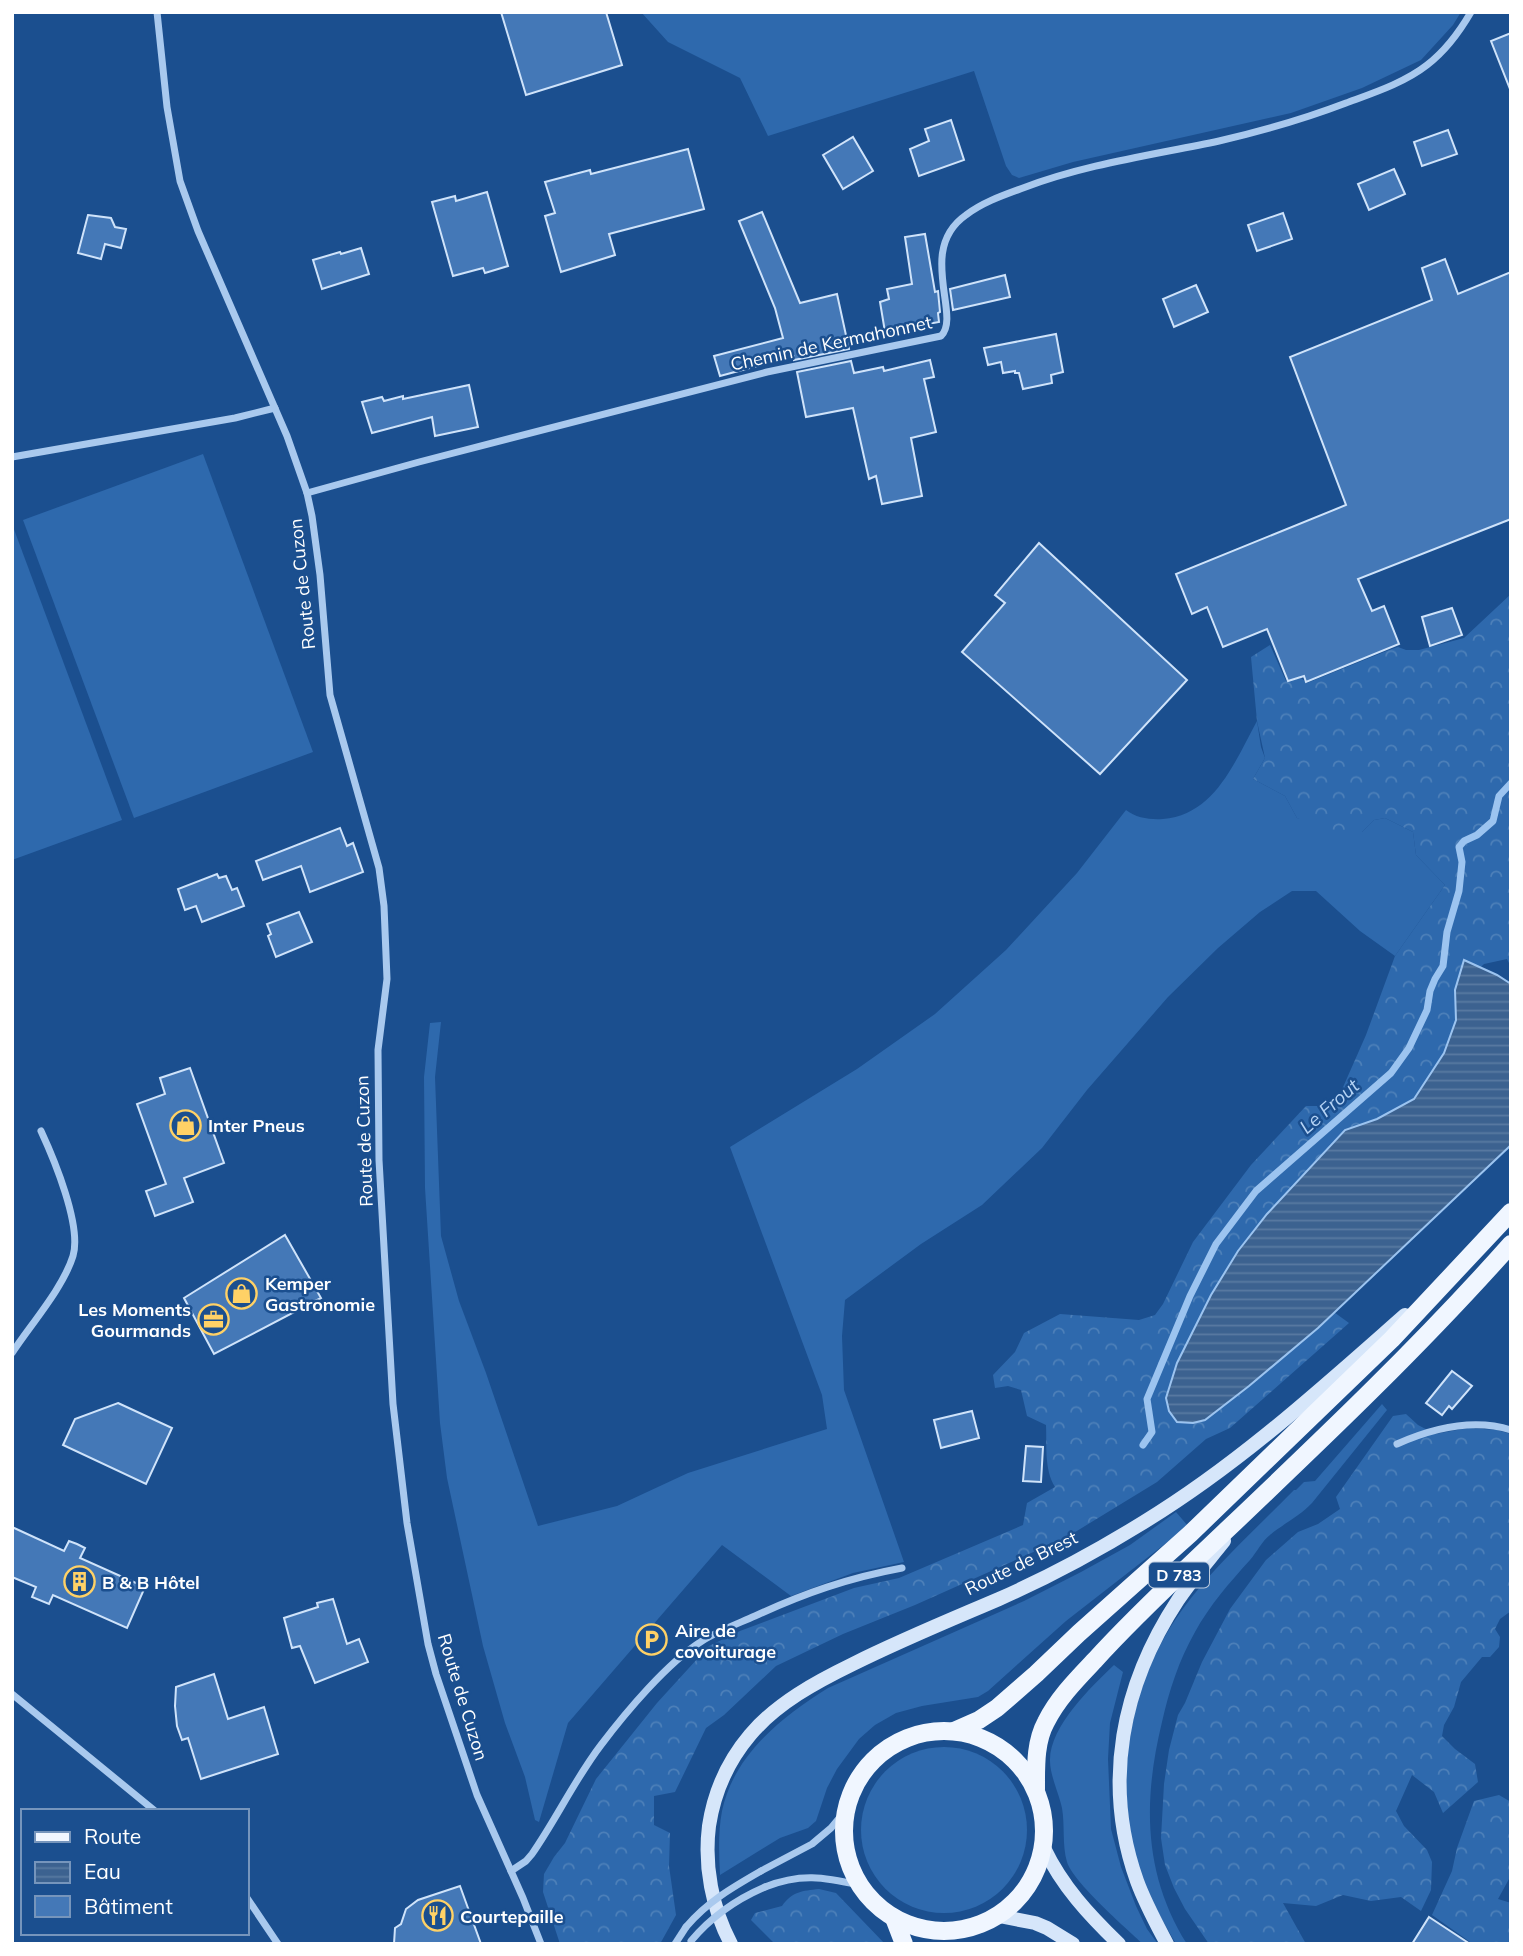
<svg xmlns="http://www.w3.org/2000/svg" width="1523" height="1956" font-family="Mulish,sans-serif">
<defs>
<pattern id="forest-crowns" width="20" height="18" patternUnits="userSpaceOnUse" patternTransform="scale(1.75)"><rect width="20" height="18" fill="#2e69ad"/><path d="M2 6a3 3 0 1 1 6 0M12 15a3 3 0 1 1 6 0" fill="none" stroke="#4d80b9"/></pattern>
<pattern id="water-rules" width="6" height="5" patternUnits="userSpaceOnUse" patternTransform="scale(1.75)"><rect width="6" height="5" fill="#3c6290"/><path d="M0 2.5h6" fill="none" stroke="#597aa1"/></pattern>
</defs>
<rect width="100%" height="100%" fill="#1b4f8f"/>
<g fill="#2e69ad">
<polygon points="641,12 1461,12 1453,25 1421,60 1362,88 1291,113 1073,162 1019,178 1012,175 1006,166 974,71 768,136 740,78 668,42"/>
<polygon points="203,454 313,752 134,818 23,520"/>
<polygon points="12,524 122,820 12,860"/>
<path d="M1257 721 1261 747 1265 758 1253 779 1285 796 1297 818 1362 832 1374 820 1385 818 1413 832 1416 855 1445 885 1395 956 1360 931 1316 891H1292L1260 912 1218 948 1168 997 1087 1090 1042 1148 982 1205 921 1244 845 1300 842 1336 844 1390 904 1562 853 1573 791 1596 722 1545 568 1723 539 1822 535 1820 525 1777 505 1723 483 1646 447 1478 440 1423 425 1188 424 1077 430 1023 441 1022 435 1077 441 1236 459 1301 486 1373 538 1526 617 1506 688 1473 827 1429 822 1395 730 1147 857 1069 935 1014 1006 950 1077 873 1126 810C1136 818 1151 820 1163 819 1215 815 1235 761 1257 721Z"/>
<path d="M1382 1404 1387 1410 1312 1503C1300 1516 1283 1524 1270 1535 1262 1541 1257 1552 1250 1560 1230 1582 1209 1606 1195 1632 1179 1660 1169 1691 1162 1722 1143 1800 1143 1874 1187 1944H1176C1164 1923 1151 1901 1142 1878 1111 1790 1127 1685 1182 1610 1214 1566 1256 1529 1294 1490H1296L1304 1482 1315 1481Z"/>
<path d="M1176 1512 1188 1526 1066 1621 988 1691 978 1697 922 1706 896 1713 875 1725 859 1739 837 1769 827 1788 816 1821 808 1828 780 1838 720 1875C719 1854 718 1832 722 1811 734 1754 782 1717 828 1688L1024 1601 1081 1572 1130 1545Z"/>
<path d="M1114 1665 1123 1672 1110 1723 1108 1759 1111 1829 1121 1867 1136 1906 1147 1929 1158 1944H1143C1126 1928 1073 1882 1067 1862 1062 1845 1065 1825 1062 1808 1059 1794 1050 1775 1050 1761 1049 1727 1091 1687 1114 1665Z"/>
<circle cx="944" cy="1830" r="83"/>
</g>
<g fill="url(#forest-crowns)">
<path d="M1511 594V967L1507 959 1484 964 1456 990V1020L1444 1053 1414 1099 1377 1119 1345 1130 1331 1310 1349 1323 1230 1428 1206 1439 1157 1482 1067 1537 915 1605 843 1634 776 1666 724 1715 706 1728 675 1792 654 1796V1825L670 1833 669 1866 676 1915 660 1944H560L543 1892 544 1874 554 1857 565 1843 596 1779 657 1703 709 1646 740 1631 854 1588 899 1578 1023 1525 1027 1503 1055 1487C1044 1469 1047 1446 1046 1425L1027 1416 1021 1390 1008 1386 995 1388 993 1375 1015 1352 1024 1333 1060 1314 1139 1320 1155 1315 1163 1304 1193 1242 1251 1165 1306 1106H1322L1340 1094 1366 1035 1395 956 1445 885 1416 855 1413 832 1385 818 1374 820 1362 832C1336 833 1321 827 1297 818L1285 796 1253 779 1265 758 1257 721 1251 657 1270 645 1286 681 1301 678 1307 683 1389 650 1398 647 1406 650H1419L1464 638Z"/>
<polygon points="1406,1414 1418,1425 1435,1434 1468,1428 1497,1430 1511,1434 1511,1611 1500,1619 1495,1629 1500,1637 1499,1647 1490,1657 1482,1657 1461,1682 1454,1707 1444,1725 1442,1736 1455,1749 1475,1764 1478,1782 1443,1813 1434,1792 1412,1775 1396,1811 1404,1826 1427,1850 1432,1862 1431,1890 1421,1911 1401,1897 1371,1901 1343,1895 1316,1906 1283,1903 1306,1944 1209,1944 1185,1909 1174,1888 1165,1865 1161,1838 1164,1784 1169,1750 1178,1715 1185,1703 1202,1662 1230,1609 1266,1560 1298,1532 1318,1524 1340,1509 1336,1497 1393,1416"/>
<polygon points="1499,1795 1511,1802 1511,1873 1509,1879 1498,1899 1511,1903 1511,1944 1473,1944 1432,1915 1452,1871 1457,1848 1474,1801"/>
<path d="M819 1889 836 1893 885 1944H775L751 1920 755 1913 782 1906C793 1891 802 1891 819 1889Z"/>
</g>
<polygon fill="url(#water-rules)" stroke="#9cc4f0" stroke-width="2" points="1464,960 1497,975 1511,984 1511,1145 1318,1328 1249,1386 1205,1420 1193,1423 1177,1422 1169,1411 1166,1398 1177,1363 1211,1295 1238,1251 1267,1214 1345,1130 1377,1119 1414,1099 1444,1053 1456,1020 1455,990"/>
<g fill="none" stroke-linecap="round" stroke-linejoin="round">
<polyline stroke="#9cc4f0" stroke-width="7" points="1143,1445 1152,1432 1147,1399 1190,1296 1216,1244 1256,1191 1391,1073 1409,1048 1427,1010 1430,991 1435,979 1443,966 1447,932 1459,891 1462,862 1459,847 1464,841 1477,835 1493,821 1499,796 1511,783"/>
</g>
<g fill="#4478b7" stroke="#cfe3fa" stroke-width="2">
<polygon points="501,12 606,12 622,65 526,95"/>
<polygon points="1511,33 1511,89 1510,89 1491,41"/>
<polygon points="951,120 964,160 919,176 910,149 929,141 925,129"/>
<polygon points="1448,130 1457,154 1422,166 1414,142"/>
<polygon points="853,137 873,171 843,189 823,155"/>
<polygon points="688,149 704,209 609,234 615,255 561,272 545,216 555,213 545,182 590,170 591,174"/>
<polygon points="1394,169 1405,194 1369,210 1358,184"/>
<polygon points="487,192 508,266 485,273 483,268 453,276 432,202 455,196 456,201"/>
<polygon points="762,212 800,303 837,294 849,349 794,360 794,356 720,376 714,356 783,338 775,308 739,221"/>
<polygon points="1283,213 1292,239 1257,251 1248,225"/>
<polygon points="88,215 111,218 115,227 126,229 121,248 105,244 101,259 78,253"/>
<polygon points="925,234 935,292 938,291 940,312 938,313 939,322 885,332 880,302 889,299 887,289 912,284 905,237"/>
<polygon points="361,248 369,274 322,289 313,260 340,252 341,254"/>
<polygon points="1445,259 1458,294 1511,272 1511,519 1358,579 1372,611 1384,606 1399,644 1306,682 1304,676 1288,681 1267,629 1223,647 1207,607 1192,614 1176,574 1346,505 1290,357 1432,300 1422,268"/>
<polygon points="1005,275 1010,297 953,310 950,289"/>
<polygon points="1196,285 1208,312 1174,327 1163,299"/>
<polygon points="1056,334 1063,372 1051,375 1052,383 1023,389 1019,373 1015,373 1015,371 1003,373 1001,362 988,365 984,348"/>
<polygon points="930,360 934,377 924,379 936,432 911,438 922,496 882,504 876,476 869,479 853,408 806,417 797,372 851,361 854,373 883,367 884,371"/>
<polygon points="469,385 478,427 435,436 432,417 372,433 362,402 382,397 384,401 403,396 403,399"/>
<polygon points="1039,543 1187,680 1100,774 962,652 1005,603 995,595"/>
<polygon points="1452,608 1462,635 1430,646 1422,617"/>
<polygon points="340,828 347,846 353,843 363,872 310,892 301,866 263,880 256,861"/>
<polygon points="217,874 219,878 226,876 232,890 237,888 244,906 202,922 196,906 185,910 178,889"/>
<polygon points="299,912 312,942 276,957 268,936 271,934 267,924"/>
<polygon points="190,1068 224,1163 184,1178 193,1202 155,1216 146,1191 166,1184 137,1104 165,1094 160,1078"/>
<polygon points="285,1235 321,1298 214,1354 184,1298"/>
<polygon points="1452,1371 1472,1386 1452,1409 1449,1406 1442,1415 1426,1403"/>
<polygon points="118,1403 172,1428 146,1484 63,1445 75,1419"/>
<polygon points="972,1411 979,1438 941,1448 934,1420"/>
<polygon points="1026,1446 1043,1447 1041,1482 1023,1481"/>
<polygon points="12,1527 64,1551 69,1541 77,1544 85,1548 80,1558 145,1587 127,1628 53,1595 49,1604 32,1597 36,1587 12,1577"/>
<polygon points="333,1599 347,1644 359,1639 368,1662 315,1683 300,1646 292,1648 284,1618 318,1607 317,1603"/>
<polygon points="214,1674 228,1719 264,1707 278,1754 201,1779 188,1738 182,1740 177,1726 175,1706 176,1687"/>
<polygon points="460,1886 481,1944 394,1944 395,1928 401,1924 406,1909 418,1900"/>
<polygon points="1429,1917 1470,1944 1412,1944"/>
</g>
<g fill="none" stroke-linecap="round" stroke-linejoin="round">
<g stroke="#a9c9ee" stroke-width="7">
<polyline points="157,12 167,107 180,181 198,231 287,436 307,493 312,516 320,575 330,695 379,868 384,906 387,979 378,1050 379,1160 393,1404 407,1523 428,1644 436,1674 477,1795 523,1898 541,1944"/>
<polyline points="12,457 235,418 275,408"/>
<path d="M307 493 419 462 767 372 941 336C962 316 916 250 966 215 983 202 1004 195 1023 188 1086 164 1153 155 1219 141 1262 131 1304 119 1346 103 1373 93 1404 83 1427 65 1444 52 1460 31 1471 12"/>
<path d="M12 1353C31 1324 63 1288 73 1256 82 1226 54 1159 41 1131"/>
<path d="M1397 1444C1433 1428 1473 1418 1511 1430"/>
<polyline points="12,1694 155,1811"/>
<path d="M511 1871 526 1861 532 1854C557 1818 575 1779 601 1745 626 1712 667 1663 702 1641 718 1631 737 1624 755 1616 805 1593 848 1578 902 1568"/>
<polyline points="761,1871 812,1844 831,1828 846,1810"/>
<path d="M765 1887C800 1873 824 1877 859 1885"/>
<polyline points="247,1898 278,1944"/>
<polyline points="675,1944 686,1927"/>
</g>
<g stroke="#d6e6fa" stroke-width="14">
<path d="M1044 1848C1062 1886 1089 1915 1119 1944"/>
<polyline points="999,1916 1035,1923 1047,1928 1073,1944"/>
<path d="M731 1944C712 1908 704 1866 709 1826 714 1793 728 1761 750 1735 777 1703 816 1682 853 1664 901 1640 950 1620 999 1599 1049 1577 1097 1551 1144 1522 1239 1464 1321 1389 1405 1315"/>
<path d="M1167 1944C1156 1923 1145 1903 1137 1881 1102 1783 1122 1685 1178 1600 1192 1579 1209 1560 1224 1541"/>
</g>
<g stroke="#f0f6ff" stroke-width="18">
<circle cx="944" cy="1831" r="100"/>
<polyline points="954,1731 979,1720 997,1708 1036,1674 1079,1633 1190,1534 1392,1339 1511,1212"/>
<path d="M1036 1789C1036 1767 1035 1742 1046 1722 1058 1698 1077 1679 1095 1660 1132 1619 1172 1582 1212 1544 1314 1447 1417 1350 1511 1244"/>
<polyline points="894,1918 904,1944"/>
</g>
<g stroke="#a9c9ee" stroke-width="7">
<path d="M686 1927C707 1902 733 1887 761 1871"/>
<path d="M691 1941C711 1917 737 1899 765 1887"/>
</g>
</g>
<defs>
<symbol id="shop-ring" viewBox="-11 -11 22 22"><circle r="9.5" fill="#1b4f8f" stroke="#ffd166" stroke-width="1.5"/><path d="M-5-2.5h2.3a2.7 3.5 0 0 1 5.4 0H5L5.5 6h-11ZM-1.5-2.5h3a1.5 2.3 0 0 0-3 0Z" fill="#ffd166"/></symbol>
<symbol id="office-ring" viewBox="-11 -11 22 22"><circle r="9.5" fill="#1b4f8f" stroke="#ffd166" stroke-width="1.5"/><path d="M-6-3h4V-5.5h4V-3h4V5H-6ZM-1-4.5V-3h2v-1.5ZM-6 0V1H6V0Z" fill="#ffd166"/></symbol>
<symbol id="building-ring" viewBox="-11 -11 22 22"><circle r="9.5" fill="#1b4f8f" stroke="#ffd166" stroke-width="1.5"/><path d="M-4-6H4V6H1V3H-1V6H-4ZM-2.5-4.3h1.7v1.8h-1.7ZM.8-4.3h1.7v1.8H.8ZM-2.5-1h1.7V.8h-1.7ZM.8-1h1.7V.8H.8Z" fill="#ffd166"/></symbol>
<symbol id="parking-ring" viewBox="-11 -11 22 22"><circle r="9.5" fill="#1b4f8f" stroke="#ffd166" stroke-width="1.5"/><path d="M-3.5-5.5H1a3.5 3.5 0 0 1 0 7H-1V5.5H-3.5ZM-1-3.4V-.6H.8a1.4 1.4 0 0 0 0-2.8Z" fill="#ffd166"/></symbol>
<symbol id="restaurant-ring" viewBox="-11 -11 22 22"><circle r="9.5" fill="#1b4f8f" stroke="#ffd166" stroke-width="1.5"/><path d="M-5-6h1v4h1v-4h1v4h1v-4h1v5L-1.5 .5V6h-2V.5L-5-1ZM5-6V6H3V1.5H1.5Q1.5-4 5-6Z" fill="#ffd166"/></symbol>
</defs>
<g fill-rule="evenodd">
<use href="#shop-ring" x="168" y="1108" width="35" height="35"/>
<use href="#shop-ring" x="224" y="1276" width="35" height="35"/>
<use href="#office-ring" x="196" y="1302" width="35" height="35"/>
<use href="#building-ring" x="62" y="1564" width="35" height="35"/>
<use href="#parking-ring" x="634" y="1622" width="35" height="35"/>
<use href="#restaurant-ring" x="420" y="1898" width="35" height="35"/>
</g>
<g text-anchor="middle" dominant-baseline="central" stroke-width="5" stroke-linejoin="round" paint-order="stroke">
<rect fill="#1b4f8f" stroke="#bbcadd" stroke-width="2" x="1149" y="1562.5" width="60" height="25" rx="5"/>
<g font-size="16" font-weight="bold" fill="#fff">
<text x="1179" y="1575">D 783</text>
</g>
<g font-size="18" fill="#fff" stroke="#1b4f8f">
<text transform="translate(831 343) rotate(-12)">Chemin de Kermahonnet</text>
<text transform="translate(302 584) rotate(-96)">Route de Cuzon</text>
<text transform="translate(364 1141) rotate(-92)">Route de Cuzon</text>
<text transform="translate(1021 1563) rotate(-26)">Route de Brest</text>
<text transform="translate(463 1697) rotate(73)">Route de Cuzon</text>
</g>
<g font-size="18" font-weight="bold" fill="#fff" stroke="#1b4f8f" text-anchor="start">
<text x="208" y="1125">Inter Pneus</text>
<text x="265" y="1283">Kemper<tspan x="265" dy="21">Gastronomie</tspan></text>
<text x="191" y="1309" text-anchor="end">Les Moments<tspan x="191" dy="21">Gourmands</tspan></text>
<text x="102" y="1582">B &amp; B Hôtel</text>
<text x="675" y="1630">Aire de<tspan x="675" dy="21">covoiturage</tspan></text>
<text x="460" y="1916">Courtepaille</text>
</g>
<g font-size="19" font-style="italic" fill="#b5d3f5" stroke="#1b4f8f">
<text transform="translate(1329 1106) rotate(-41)">Le Frout</text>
</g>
</g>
<rect width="1523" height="1956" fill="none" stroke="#ffffff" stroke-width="28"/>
<rect x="21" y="1809" width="228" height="126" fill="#1b4f8f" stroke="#7695bc" stroke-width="2"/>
<rect x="35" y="1832" width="35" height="10" fill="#f0f6ff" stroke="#7695bc" stroke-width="2"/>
<text x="84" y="1844" font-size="21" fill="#ffffff">Route</text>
<rect x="35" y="1862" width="35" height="21" fill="url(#water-rules)" stroke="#7695bc" stroke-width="2"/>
<text x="84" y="1879" font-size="21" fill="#ffffff">Eau</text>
<rect x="35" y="1896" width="35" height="21" fill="#4478b7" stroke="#7695bc" stroke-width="2"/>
<text x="84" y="1914" font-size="21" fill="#ffffff">Bâtiment</text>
</svg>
